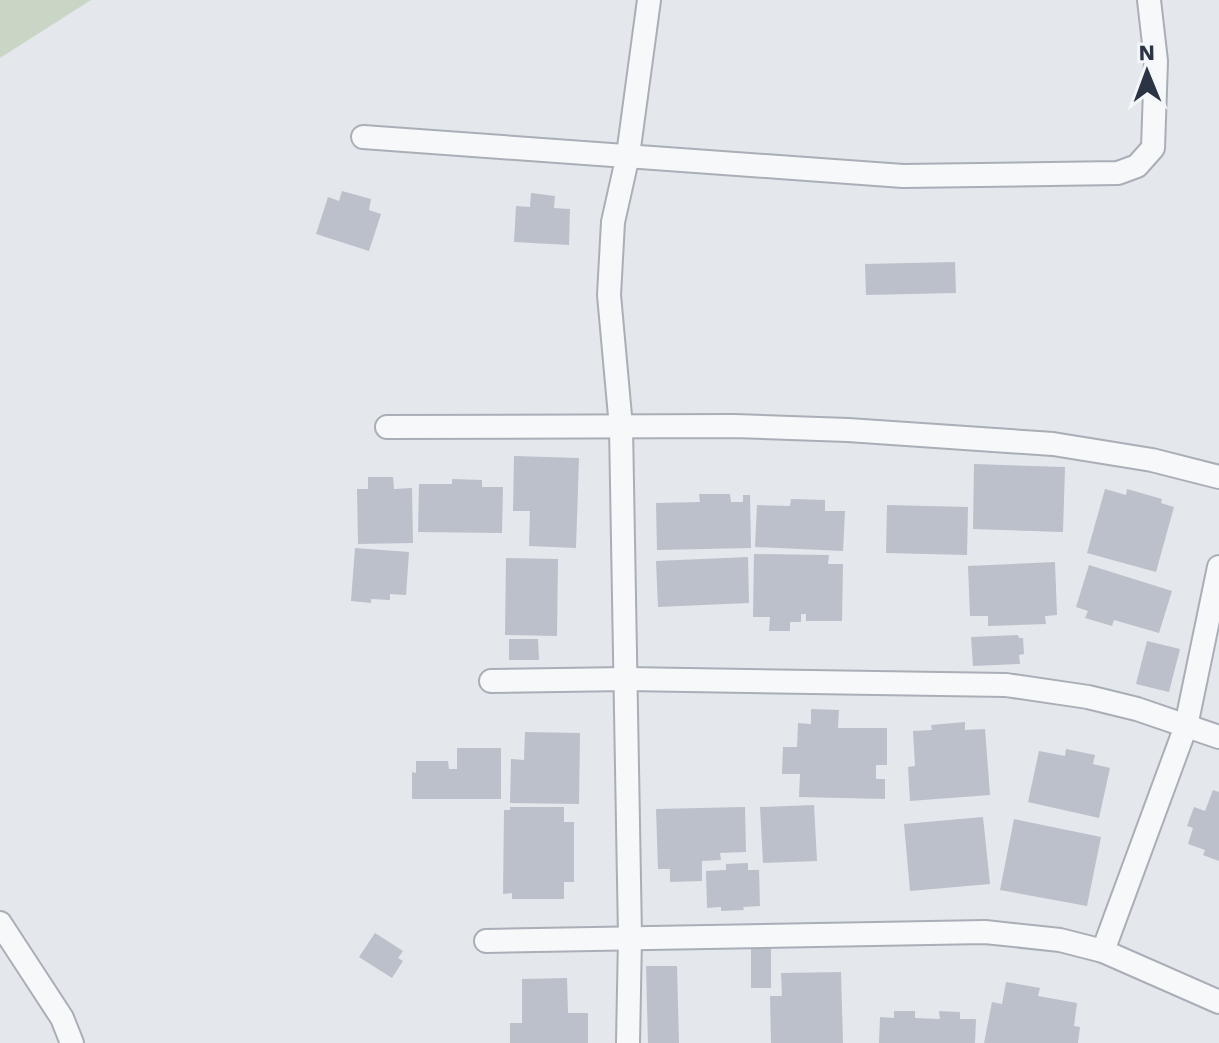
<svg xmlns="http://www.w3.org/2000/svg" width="1219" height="1043" font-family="'Work Sans',sans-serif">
<rect width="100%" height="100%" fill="#e4e7ec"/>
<polygon fill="#c9d6c5" points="0,0 91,0 0,58"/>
<g fill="#bbc0ca">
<polygon points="342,191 371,199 369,210 381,214 369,251 316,234 328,197 339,201"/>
<polygon points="531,193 555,196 554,208 570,209 569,245 514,242 516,206 530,207"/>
<polygon points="955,262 956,293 866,295 865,264"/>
<polygon points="514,456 579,458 576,548 529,546 530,511 513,511"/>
<polygon points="974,464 1065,467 1063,532 973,529"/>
<polygon points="368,477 393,477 394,489 412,488 413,543 358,544 357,489 368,489"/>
<polygon points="452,479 482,480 482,487 503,487 502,533 418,532 419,484 452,484"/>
<polygon points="1105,489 1126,495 1127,489 1162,499 1161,503 1174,507 1156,572 1087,553"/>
<polygon points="699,494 730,494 731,502 743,502 743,495 750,495 751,548 657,550 656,503 700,502"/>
<polygon points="791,499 825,500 825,511 845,511 843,551 755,547 757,505 790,506"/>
<polygon points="887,505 968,507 967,555 886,553"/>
<polygon points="355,548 409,552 406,595 390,594 390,600 371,599 371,603 351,601"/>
<polygon points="754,554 829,555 828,564 843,564 842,621 806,621 806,614 801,614 801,622 790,622 790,631 769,631 770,617 753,617"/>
<polygon points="748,557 749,603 658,607 656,561"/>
<polygon points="506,558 558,559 557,636 505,635"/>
<polygon points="1055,562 1057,615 1045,616 1046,624 988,626 988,616 970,616 968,566"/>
<polygon points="1089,565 1172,591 1159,633 1114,620 1112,626 1085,618 1088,611 1076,607"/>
<polygon points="1018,635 1019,638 1023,638 1024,654 1019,655 1020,664 973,666 971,637"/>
<polygon points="509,639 538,639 539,660 509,660"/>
<polygon points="1147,641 1180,649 1169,692 1136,684"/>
<polygon points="811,709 839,710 838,728 887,728 887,765 876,765 876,779 885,779 885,799 799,797 800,774 782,774 783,747 797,747 798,723 811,724"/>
<polygon points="965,722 965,730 985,729 990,795 910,801 908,767 915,766 913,731 932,730 931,725"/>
<polygon points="525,732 580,733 579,804 510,803 511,759 524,760"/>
<polygon points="457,748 501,748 501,799 412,799 412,772 416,773 416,761 448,761 449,769 457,769"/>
<polygon points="1066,749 1095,755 1093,764 1110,768 1099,818 1028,802 1039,751 1065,756"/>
<polygon points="1213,790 1219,792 1219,861 1203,855 1205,850 1188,844 1193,828 1187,826 1194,807 1205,811"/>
<polygon points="814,805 817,861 763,863 760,807"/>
<polygon points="510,807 564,807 564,822 574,822 574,882 564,882 564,899 512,899 512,893 503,894 504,810 510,810"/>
<polygon points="745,807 746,852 720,853 721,860 702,861 702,881 670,882 670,869 658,869 656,809"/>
<polygon points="983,817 990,884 910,891 904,824"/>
<polygon points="1014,819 1101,837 1087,906 1000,890"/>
<polygon points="748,863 748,870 759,870 760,906 743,907 744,910 721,911 721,907 707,908 706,871 726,870 726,864"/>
<polygon points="375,933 403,951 398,958 403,961 392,978 359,957"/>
<rect x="751" y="944" width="20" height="44"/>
<polygon points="646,966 677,966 679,1043 648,1043"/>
<polygon points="841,972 843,1043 771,1043 770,996 782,996 781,973"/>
<polygon points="567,978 568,1013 588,1013 588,1043 510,1043 510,1023 522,1023 522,979"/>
<polygon points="1006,982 1040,988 1038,996 1077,1003 1074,1026 1080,1027 1078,1043 984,1043 992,1002 1002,1004"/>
<polygon points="894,1011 915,1011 915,1018 940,1019 939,1011 960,1012 960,1019 976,1019 975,1043 879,1043 880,1017 894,1018"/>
</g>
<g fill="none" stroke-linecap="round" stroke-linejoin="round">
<defs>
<g id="minor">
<polyline points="363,137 903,176 1118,173 1137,166 1153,148 1156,61 1149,0"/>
<polyline points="387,427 734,426 848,430 1053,444 1152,460 1219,477"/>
<polyline points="491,681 626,679 1006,685 1088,697 1137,709 1219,737"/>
<polyline points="0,923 62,1018 72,1043"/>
<polyline points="486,941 985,932 1060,940 1103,951 1219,1002"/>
<polyline points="1103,951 1186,726 1219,567"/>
<polyline points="628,1043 630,937 621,427 609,295 613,222 628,155 649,0"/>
</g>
</defs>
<use href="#minor" stroke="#a9aeb7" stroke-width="26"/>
<use href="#minor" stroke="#f7f8fa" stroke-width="22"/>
</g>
<g transform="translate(1147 72) rotate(359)" stroke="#f4f6f9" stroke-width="6" paint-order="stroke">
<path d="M0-6L14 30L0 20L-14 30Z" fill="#2b3445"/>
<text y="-12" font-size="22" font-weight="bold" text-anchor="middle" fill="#2b3445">N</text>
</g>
</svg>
